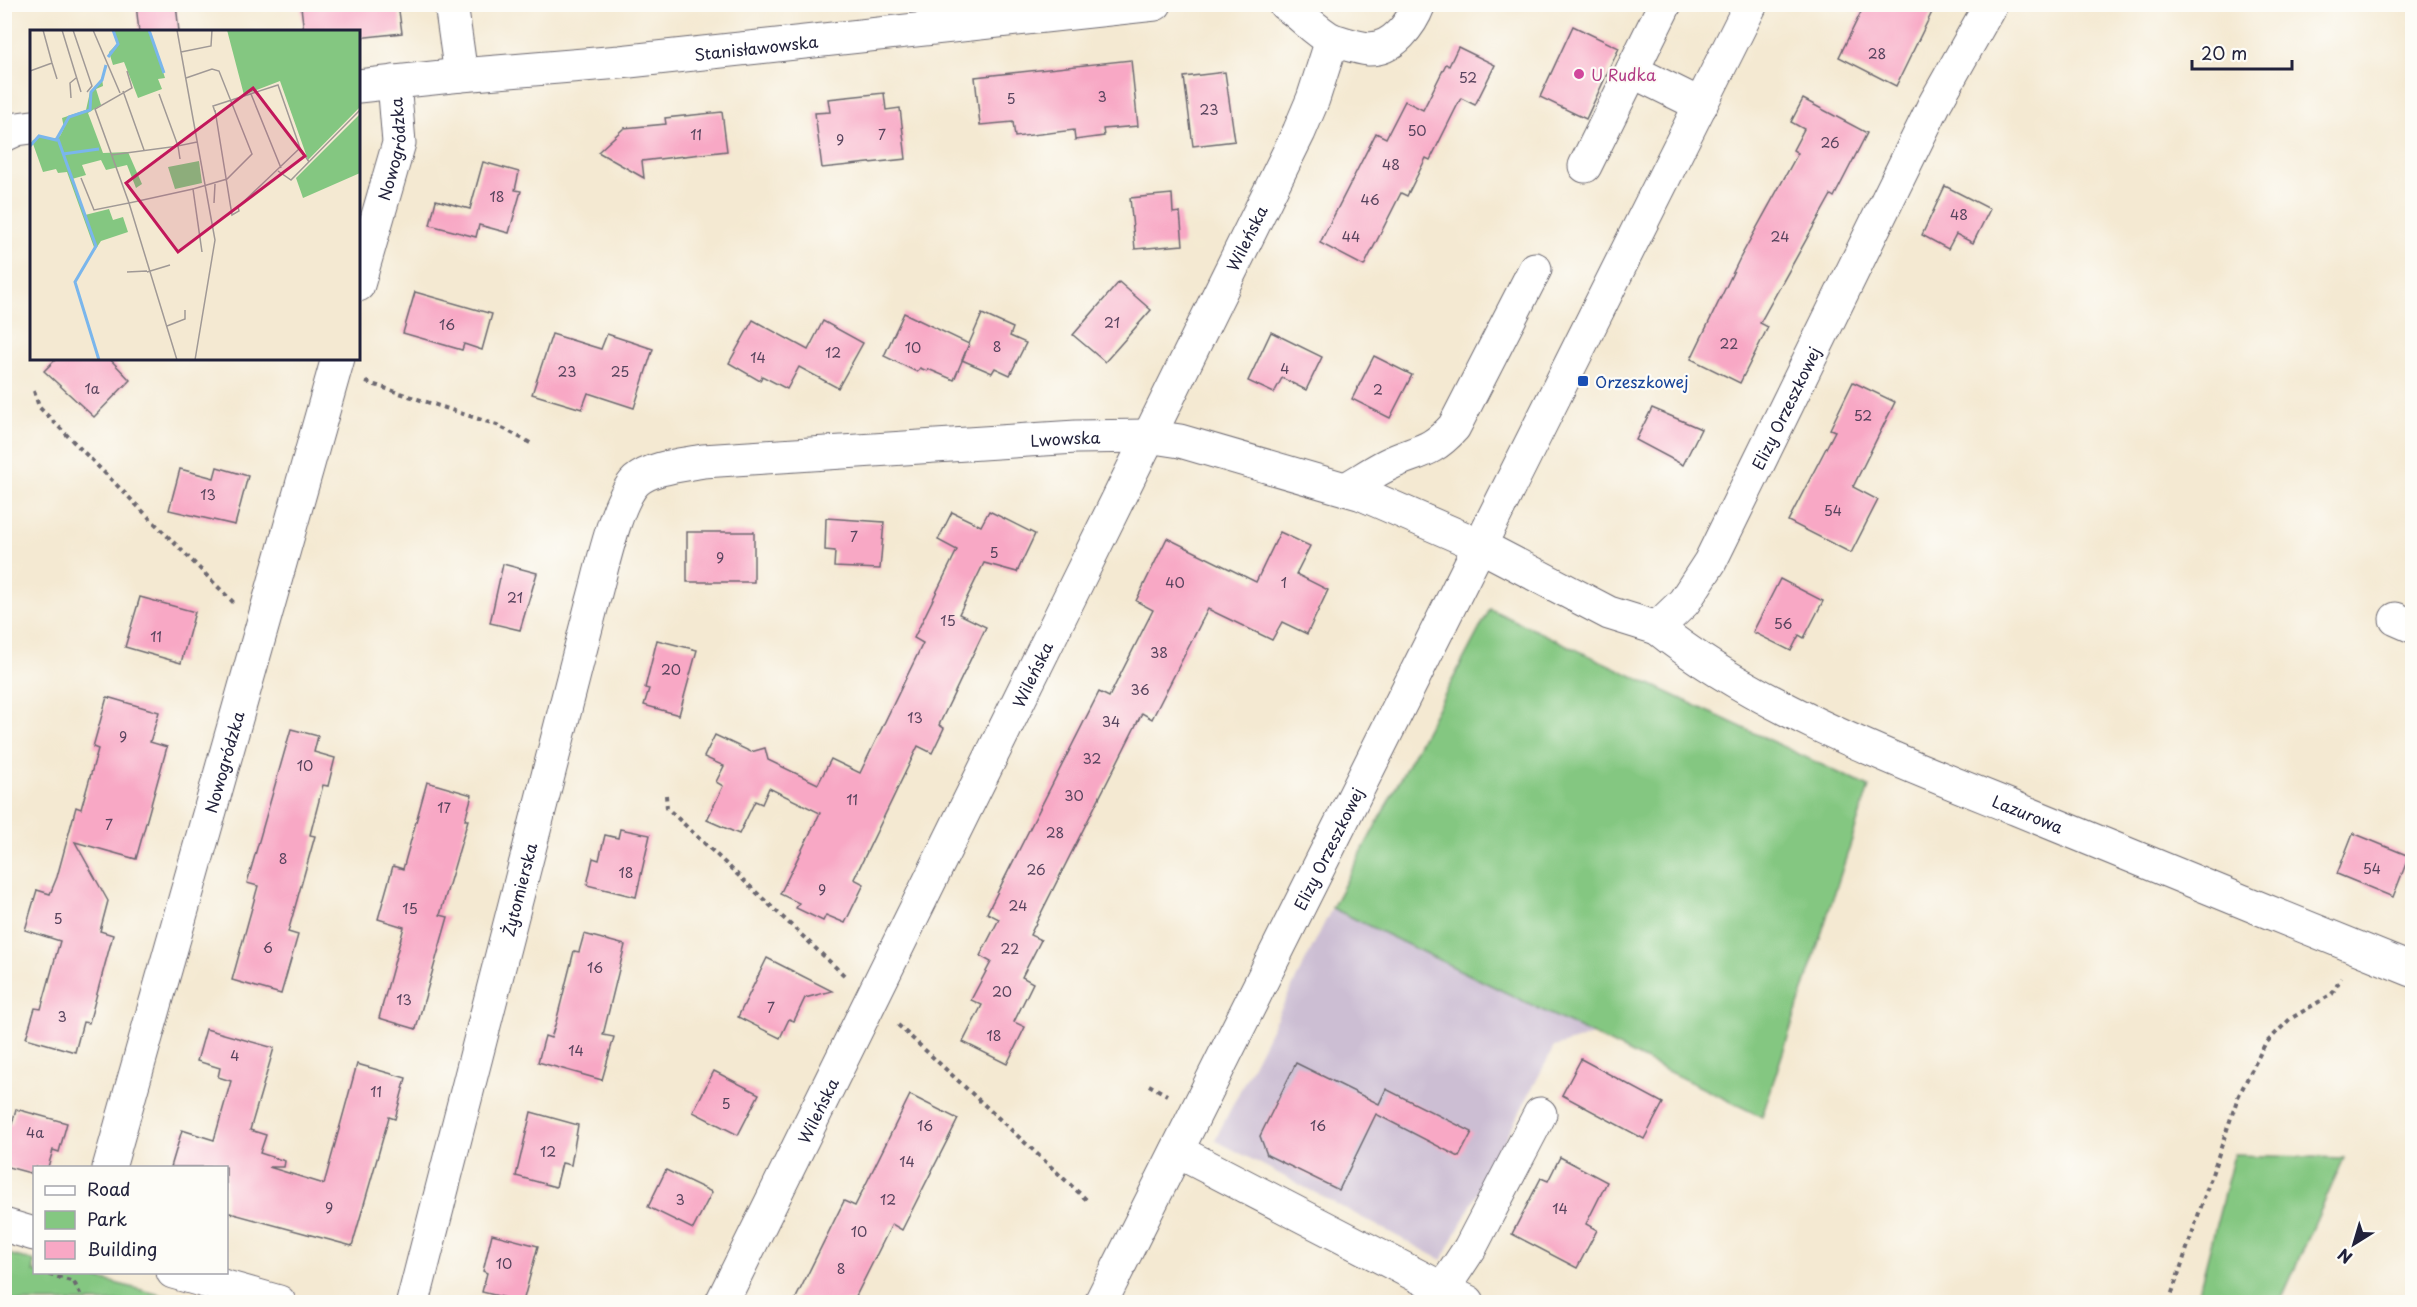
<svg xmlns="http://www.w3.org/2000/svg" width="2417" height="1307" font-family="'Playpen Sans',sans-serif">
<rect width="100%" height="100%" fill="#fdfcf7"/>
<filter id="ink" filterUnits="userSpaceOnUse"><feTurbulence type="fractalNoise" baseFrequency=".0167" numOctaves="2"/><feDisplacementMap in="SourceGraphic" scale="12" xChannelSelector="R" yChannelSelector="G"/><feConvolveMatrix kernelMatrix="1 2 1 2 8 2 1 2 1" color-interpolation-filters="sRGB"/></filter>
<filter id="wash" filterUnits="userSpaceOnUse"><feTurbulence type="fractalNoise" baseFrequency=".008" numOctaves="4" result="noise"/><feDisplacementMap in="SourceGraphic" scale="24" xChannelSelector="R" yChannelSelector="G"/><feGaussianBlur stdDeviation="1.35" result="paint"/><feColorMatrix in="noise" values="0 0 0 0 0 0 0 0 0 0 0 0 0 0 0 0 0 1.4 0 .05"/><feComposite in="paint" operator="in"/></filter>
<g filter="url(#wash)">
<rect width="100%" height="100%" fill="#f4e9d2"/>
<polygon fill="#ccbed3" points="1332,908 1593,1035 1554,1047 1442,1260 1215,1140"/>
<g fill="#84c781" stroke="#53745e" stroke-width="1.5">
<polygon points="1490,609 1869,787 1762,1117 1332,908"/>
<polygon points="2234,1155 2344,1158 2280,1302 2196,1302"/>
<polygon points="5,1253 34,1261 34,1272 77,1273 172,1298 171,1302 5,1302"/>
</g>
<g id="blocks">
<g fill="#f8a8c5">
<polygon points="136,4 176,4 179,32 139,32"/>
<polygon points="322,4 398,4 402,33 358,38 358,32 304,32 301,7"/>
<polygon points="1865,4 1936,4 1896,86 1839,57"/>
<polygon points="1573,26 1619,48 1586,119 1540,97"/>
<polygon points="1458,47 1495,65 1475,105 1461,98 1430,160 1426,158 1407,196 1401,193 1364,266 1320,243 1376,133 1386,138 1405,101 1423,110 1446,64 1449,66"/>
<polygon points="1131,60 1138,126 1103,129 1104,136 1075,140 1074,130 1015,137 1013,122 980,125 975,77"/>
<polygon points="1225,72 1235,141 1193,146 1184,77"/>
<polygon points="884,93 886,110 900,108 906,159 822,168 815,113 830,112 828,99"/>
<polygon points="1803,99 1867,133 1834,197 1831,195 1760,323 1768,327 1740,383 1691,359 1740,258 1798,153 1793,150 1804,129 1791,122"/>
<polygon points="722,112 727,151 642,161 644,178 598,152 624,128 666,124 665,118"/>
<polygon points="483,162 519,172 515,190 521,191 509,233 479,225 476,237 430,225 436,200 470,209"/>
<polygon points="1945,186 1990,209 1973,243 1956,234 1948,249 1922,235"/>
<polygon points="1172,194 1173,213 1180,212 1183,245 1135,249 1130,198"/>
<polygon points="1119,282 1151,310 1105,362 1073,335"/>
<polygon points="415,292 492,314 482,350 464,344 462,350 403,333"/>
<polygon points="904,313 969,344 954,380 928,369 927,371 920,368 917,372 884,356"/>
<polygon points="982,314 1013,328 1010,336 1026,343 1010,375 995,368 992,373 962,360"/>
<polygon points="753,320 808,350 823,321 863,343 838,388 799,367 787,389 762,376 760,381 729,363"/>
<polygon points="1271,332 1322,357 1306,390 1282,378 1274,393 1248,381"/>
<polygon points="552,334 601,349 607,334 653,349 634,408 588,393 582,409 532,394"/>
<polygon points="1374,356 1412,375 1390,418 1352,399"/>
<polygon points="57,358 109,358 130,380 94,417 44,371"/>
<polygon points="1853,382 1895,402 1853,487 1878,500 1851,553 1788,521 1835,431 1830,429"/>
<polygon points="1652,408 1701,429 1683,465 1636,440"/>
<polygon points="217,467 248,476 235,525 169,510 180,469 214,478"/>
<polygon points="989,511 1035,534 1017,572 984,563 959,614 986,627 939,725 944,728 932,753 918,746 854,879 864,884 845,923 826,915 823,921 796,908 799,903 780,894 820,813 769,788 762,804 755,801 739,834 707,820 723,786 716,782 724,766 704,757 715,735 751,752 765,748 768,760 818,784 831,759 860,773 923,643 914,638 957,550 938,540 952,512 981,526"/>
<polygon points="826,518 884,522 880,569 834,567 835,551 825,550"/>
<rect x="687" y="532" width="67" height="50"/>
<polygon points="1280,532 1310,546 1296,574 1328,590 1307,634 1282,622 1272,640 1208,609 1152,719 1142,713 1030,935 1041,940 1022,977 1033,983 1014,1022 1025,1027 1007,1064 963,1042 982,1005 971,1000 991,962 980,956 999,919 987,913 1099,692 1109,697 1153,610 1136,601 1167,538 1256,582"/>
<polygon points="503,564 537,573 520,630 490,623"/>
<polygon points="1780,579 1823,601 1804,638 1799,635 1791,651 1753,632"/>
<polygon points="140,597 195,612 181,663 125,647"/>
<polygon points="657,640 697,650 679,715 644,705 649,689 645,688"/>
<polygon points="107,697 159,712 150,742 167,747 136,859 75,842 108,901 100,931 113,935 89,1023 83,1022 75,1052 26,1038 35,1008 41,1009 60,941 25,930 37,890 50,894 57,877 76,807 81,809 98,749 93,747"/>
<polygon points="291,729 318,736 314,752 335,758 328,786 323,785 310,835 315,836 288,932 298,935 281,994 232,980 258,886 247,883"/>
<polygon points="427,782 472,795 465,820 468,820 440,915 448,917 416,1029 379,1018 404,927 378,919 393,866 403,869"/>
<polygon points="620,829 650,835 636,897 587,885 593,858 599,860 605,835 618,838"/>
<polygon points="2353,833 2409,856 2393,897 2337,874"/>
<polygon points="584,934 625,945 603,1035 614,1037 602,1080 538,1062 545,1036 551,1038 556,1022 574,951 579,952"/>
<polygon points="767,958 832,991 805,998 794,1021 789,1019 780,1038 738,1017"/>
<polygon points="206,1029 274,1048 250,1130 266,1135 260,1153 285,1161 284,1167 269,1167 324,1184 357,1064 406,1078 395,1119 389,1117 352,1246 226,1212 226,1167 171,1167 182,1130 214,1140 231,1081 218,1077 220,1068 197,1061"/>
<polygon points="1581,1059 1663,1103 1644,1139 1562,1095"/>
<polygon points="1296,1063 1379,1104 1386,1089 1472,1132 1459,1157 1376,1114 1339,1190 1267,1155 1260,1136"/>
<polygon points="714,1071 759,1094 738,1135 693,1112"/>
<polygon points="910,1095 958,1119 902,1230 892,1224 853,1302 794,1302 844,1201 855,1206"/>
<polygon points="16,1109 67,1123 59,1152 53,1150 48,1167 34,1167 34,1174 4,1166 4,1121 12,1124"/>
<polygon points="531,1112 578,1125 571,1165 562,1163 556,1187 516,1176"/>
<polygon points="1560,1157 1607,1182 1586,1224 1597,1230 1577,1268 1512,1234 1541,1178 1548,1181"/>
<polygon points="666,1170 712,1192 693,1229 648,1207"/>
<polygon points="492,1234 538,1246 523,1302 482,1292 487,1273 483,1271"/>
</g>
</g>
</g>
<g filter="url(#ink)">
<use href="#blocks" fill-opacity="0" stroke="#6c6870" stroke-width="1.5"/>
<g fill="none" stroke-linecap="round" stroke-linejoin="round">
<defs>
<g id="minor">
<polyline points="451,4 461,75"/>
<path d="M1285 4C1302 15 1314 30 1332 40"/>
<polyline points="1632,71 1701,105"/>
<path id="s1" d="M358 86 461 75 620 62 1155 4"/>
<polyline points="4,135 17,129 32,127"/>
<polyline points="1585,166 1665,4"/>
<path id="s2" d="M358 285 399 143 394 82"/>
<path d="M1346 489C1360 481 1373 472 1387 465 1416 450 1429 455 1454 427L1535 269"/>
<polyline points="2396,619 2412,626"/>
<path id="s3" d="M1657 628C1755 707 1900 762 2017 809 2149 863 2280 917 2412 970"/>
<polyline points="1177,1151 1443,1289 1440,1302"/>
<path id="s4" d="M109 1168 338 358"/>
<polyline points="4,1225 34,1234"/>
<polyline points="173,1272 279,1302"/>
<path id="s5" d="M413 1302 591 608C600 578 615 501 636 481 652 467 683 465 703 461L1076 437 1147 436 1180 441 1362 494 1479 545 1609 613 1657 628 1684 602 1710 562 1934 105 1991 4"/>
<path id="s6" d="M722 1302C917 914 1105 521 1299 132L1313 99 1332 40C1344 43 1357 48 1369 49 1393 49 1411 25 1419 4"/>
<path id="s7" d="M1101 1302 1751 4"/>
<polyline points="1468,1302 1443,1289 1470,1248 1540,1114"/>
</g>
</defs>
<use href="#minor" stroke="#6c6870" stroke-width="35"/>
<g stroke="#6c6870" stroke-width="4" stroke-dasharray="4.5 4.5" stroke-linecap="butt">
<polyline points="366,382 497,425 534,445"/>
<polyline points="34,391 39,407 234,603"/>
<polyline points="666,795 667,808 846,977"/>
<polyline points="898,1025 1089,1202"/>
<polyline points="1149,1085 1167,1095"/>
<polyline points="40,1272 74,1282 84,1302"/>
<polyline points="2169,1302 2238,1097 2265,1044 2290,1019 2332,994 2341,978"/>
</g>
<use href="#minor" stroke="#fff" stroke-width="33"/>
</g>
</g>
<circle fill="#d1479c" stroke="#fdfcf7" stroke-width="2" cx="1579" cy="74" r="6"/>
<rect fill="#1a4fb4" stroke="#fdfcf7" stroke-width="2" x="1577" y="375" width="12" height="12" rx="3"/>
<g text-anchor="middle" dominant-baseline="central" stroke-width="4.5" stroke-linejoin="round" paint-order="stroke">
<g font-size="14" fill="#58445e">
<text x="1877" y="53">28</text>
<text x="1468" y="77">52</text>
<text x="1102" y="96">3</text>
<text x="1011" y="98">5</text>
<text x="1209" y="109">23</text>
<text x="1417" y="130">50</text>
<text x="696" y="134">11</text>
<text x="882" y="134">7</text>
<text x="840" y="139">9</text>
<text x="1830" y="142">26</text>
<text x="1391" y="164">48</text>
<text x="497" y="196">18</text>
<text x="1370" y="199">46</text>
<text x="1959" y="214">48</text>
<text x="1351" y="236">44</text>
<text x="1780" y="236">24</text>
<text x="1112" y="322">21</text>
<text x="447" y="324">16</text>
<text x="1729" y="343">22</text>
<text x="997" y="346">8</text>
<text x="913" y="347">10</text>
<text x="833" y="352">12</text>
<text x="758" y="357">14</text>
<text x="1285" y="368">4</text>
<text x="567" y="371">23</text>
<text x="620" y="371">25</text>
<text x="92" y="388">1a</text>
<text x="1378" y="389">2</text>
<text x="1863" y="415">52</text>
<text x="208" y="494">13</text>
<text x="1833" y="510">54</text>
<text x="854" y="536">7</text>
<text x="994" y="552">5</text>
<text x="720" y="557">9</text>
<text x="1175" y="582">40</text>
<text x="1284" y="582">1</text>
<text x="515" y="597">21</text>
<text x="948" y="620">15</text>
<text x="1783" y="623">56</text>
<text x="156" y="636">11</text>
<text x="1159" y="652">38</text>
<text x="671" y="669">20</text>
<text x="1140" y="689">36</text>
<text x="915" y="717">13</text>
<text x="1111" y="721">34</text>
<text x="123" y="736">9</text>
<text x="1092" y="758">32</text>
<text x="305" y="765">10</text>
<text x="1074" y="795">30</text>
<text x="852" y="799">11</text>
<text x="444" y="807">17</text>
<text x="109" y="824">7</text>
<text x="1055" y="832">28</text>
<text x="283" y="858">8</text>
<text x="2372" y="868">54</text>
<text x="1036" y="869">26</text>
<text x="626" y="872">18</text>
<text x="822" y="889">9</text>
<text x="1018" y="905">24</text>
<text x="410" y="908">15</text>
<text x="58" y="918">5</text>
<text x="268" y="947">6</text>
<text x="1010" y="948">22</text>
<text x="595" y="967">16</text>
<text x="1002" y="991">20</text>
<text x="404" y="999">13</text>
<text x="771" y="1007">7</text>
<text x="62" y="1016">3</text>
<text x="994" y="1035">18</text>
<text x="576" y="1050">14</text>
<text x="235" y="1055">4</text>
<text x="376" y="1091">11</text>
<text x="726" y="1103">5</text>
<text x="925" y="1125">16</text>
<text x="1318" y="1125">16</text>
<text x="35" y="1132">4a</text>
<text x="548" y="1151">12</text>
<text x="907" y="1161">14</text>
<text x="680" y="1199">3</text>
<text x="888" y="1199">12</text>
<text x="329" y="1207">9</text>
<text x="1560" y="1208">14</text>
<text x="859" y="1231">10</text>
<text x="504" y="1263">10</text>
<text x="841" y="1268">8</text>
</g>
<g font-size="16" fill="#22223b" stroke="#fdfcf7">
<text stroke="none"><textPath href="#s1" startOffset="400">Stanisławowska</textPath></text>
<text stroke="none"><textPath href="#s2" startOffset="141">Nowogródzka</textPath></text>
<text stroke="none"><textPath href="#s6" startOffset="1186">Wileńska</textPath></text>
<text stroke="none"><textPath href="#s5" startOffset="2172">Elizy Orzeszkowej</textPath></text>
<text stroke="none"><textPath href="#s5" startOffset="1286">Lwowska</textPath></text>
<text stroke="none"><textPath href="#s6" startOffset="700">Wileńska</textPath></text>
<text stroke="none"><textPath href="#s4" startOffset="422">Nowogródzka</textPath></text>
<text stroke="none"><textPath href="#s3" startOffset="416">Lazurowa</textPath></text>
<text stroke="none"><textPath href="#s7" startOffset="507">Elizy Orzeszkowej</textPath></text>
<text stroke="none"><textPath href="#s5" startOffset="426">Żytomierska</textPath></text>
<text stroke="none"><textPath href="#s6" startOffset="214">Wileńska</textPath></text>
</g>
<g font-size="16" fill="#b23c85" stroke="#fdfcf7" text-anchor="start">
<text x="1591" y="74">U Rudka</text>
</g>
<g font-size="16" fill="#164399" stroke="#fdfcf7" text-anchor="start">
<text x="1595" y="381">Orzeszkowej</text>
</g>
</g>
<g transform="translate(30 30)">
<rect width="330" height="330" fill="#f4e9d2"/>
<path d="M83 0H120L135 48 128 49 132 59 108 68 94 32 83 35 79 22 88 13ZM197 0H330V77L278 130 250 51 214 65ZM72 48 73 56 66 59 71 75 58 83 73 123 98 122 112 154 106 158 97 135 76 140 71 130 52 135 56 145 42 149 55 185 79 179 83 190 93 187 98 202 71 211 65 220 37 142 28 143 26 139 13 142 2 111 9 106 23 109 30 106 34 98 32 88 56 80 60 62ZM330 84V143L273 168 266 148ZM169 131 172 153 145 159 138 137Z" fill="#84c781"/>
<path fill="none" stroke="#7ab6ec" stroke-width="3" d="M119 0 134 43M78 27 88 14 83 0M28 109 66 216 45 252 69 330M0 116 9 106 26 110 39 87 60 80 61 62 72 50 76 35M33 124 69 119"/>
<path fill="none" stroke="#a09996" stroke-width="1.5" d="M13 0 22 33M32 0 51 62M43 0 62 56 57 62M63 0 90 63M147 0 185 210 165 330M151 22 181 16 182 0M0 41 22 33 27 49M156 48 182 39 189 41 222 124 197 149 163 159 172 222M93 61 114 120M129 64 148 116 167 112M221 64 251 138M41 68 40 53 46 48M185 80 202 185 209 181 208 177M185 82 183 76 248 55 270 118 279 132M81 125 148 116 150 129M248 141 261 150 330 80M51 148 64 180 99 173 65 79 102 58 97 41M184 173 185 154M208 177 270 118M97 242 117 241M117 242 140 235M137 296 155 289V280M147 330 99 173 163 159"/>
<path fill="#c2185b" fill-opacity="0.15" stroke="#c2185b" stroke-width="3" d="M223 58 275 126 148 222 96 153Z"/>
<rect width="330" height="330" fill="none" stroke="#22223b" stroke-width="3"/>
</g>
<rect width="2417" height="1307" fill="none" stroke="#fdfcf7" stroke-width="24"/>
<rect x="33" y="1166" width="195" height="108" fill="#fdfcf7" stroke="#a5a5ac" stroke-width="1.5"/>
<rect x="45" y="1186" width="30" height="9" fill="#ffffff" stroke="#a5a5ac" stroke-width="1.5"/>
<text x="87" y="1196" font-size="18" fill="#22223b">Road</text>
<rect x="45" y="1211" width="30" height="18" fill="#84c781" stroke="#a5a5ac" stroke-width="1.5"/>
<text x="87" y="1226" font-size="18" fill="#22223b">Park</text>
<rect x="45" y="1241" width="30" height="18" fill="#f8a8c5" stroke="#a5a5ac" stroke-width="1.5"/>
<text x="87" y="1256" font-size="18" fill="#22223b">Building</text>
<g transform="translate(2354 1244) rotate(217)" stroke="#fdfcf7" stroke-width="4.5" paint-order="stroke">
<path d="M0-4.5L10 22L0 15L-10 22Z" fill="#22223b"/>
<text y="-9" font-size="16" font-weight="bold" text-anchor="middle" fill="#22223b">N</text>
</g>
<path d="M2192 60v9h100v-9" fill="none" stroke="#22223b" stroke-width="3"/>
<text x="2201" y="60" font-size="18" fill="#22223b" stroke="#fdfcf7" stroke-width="4.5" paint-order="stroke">20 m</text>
</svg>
